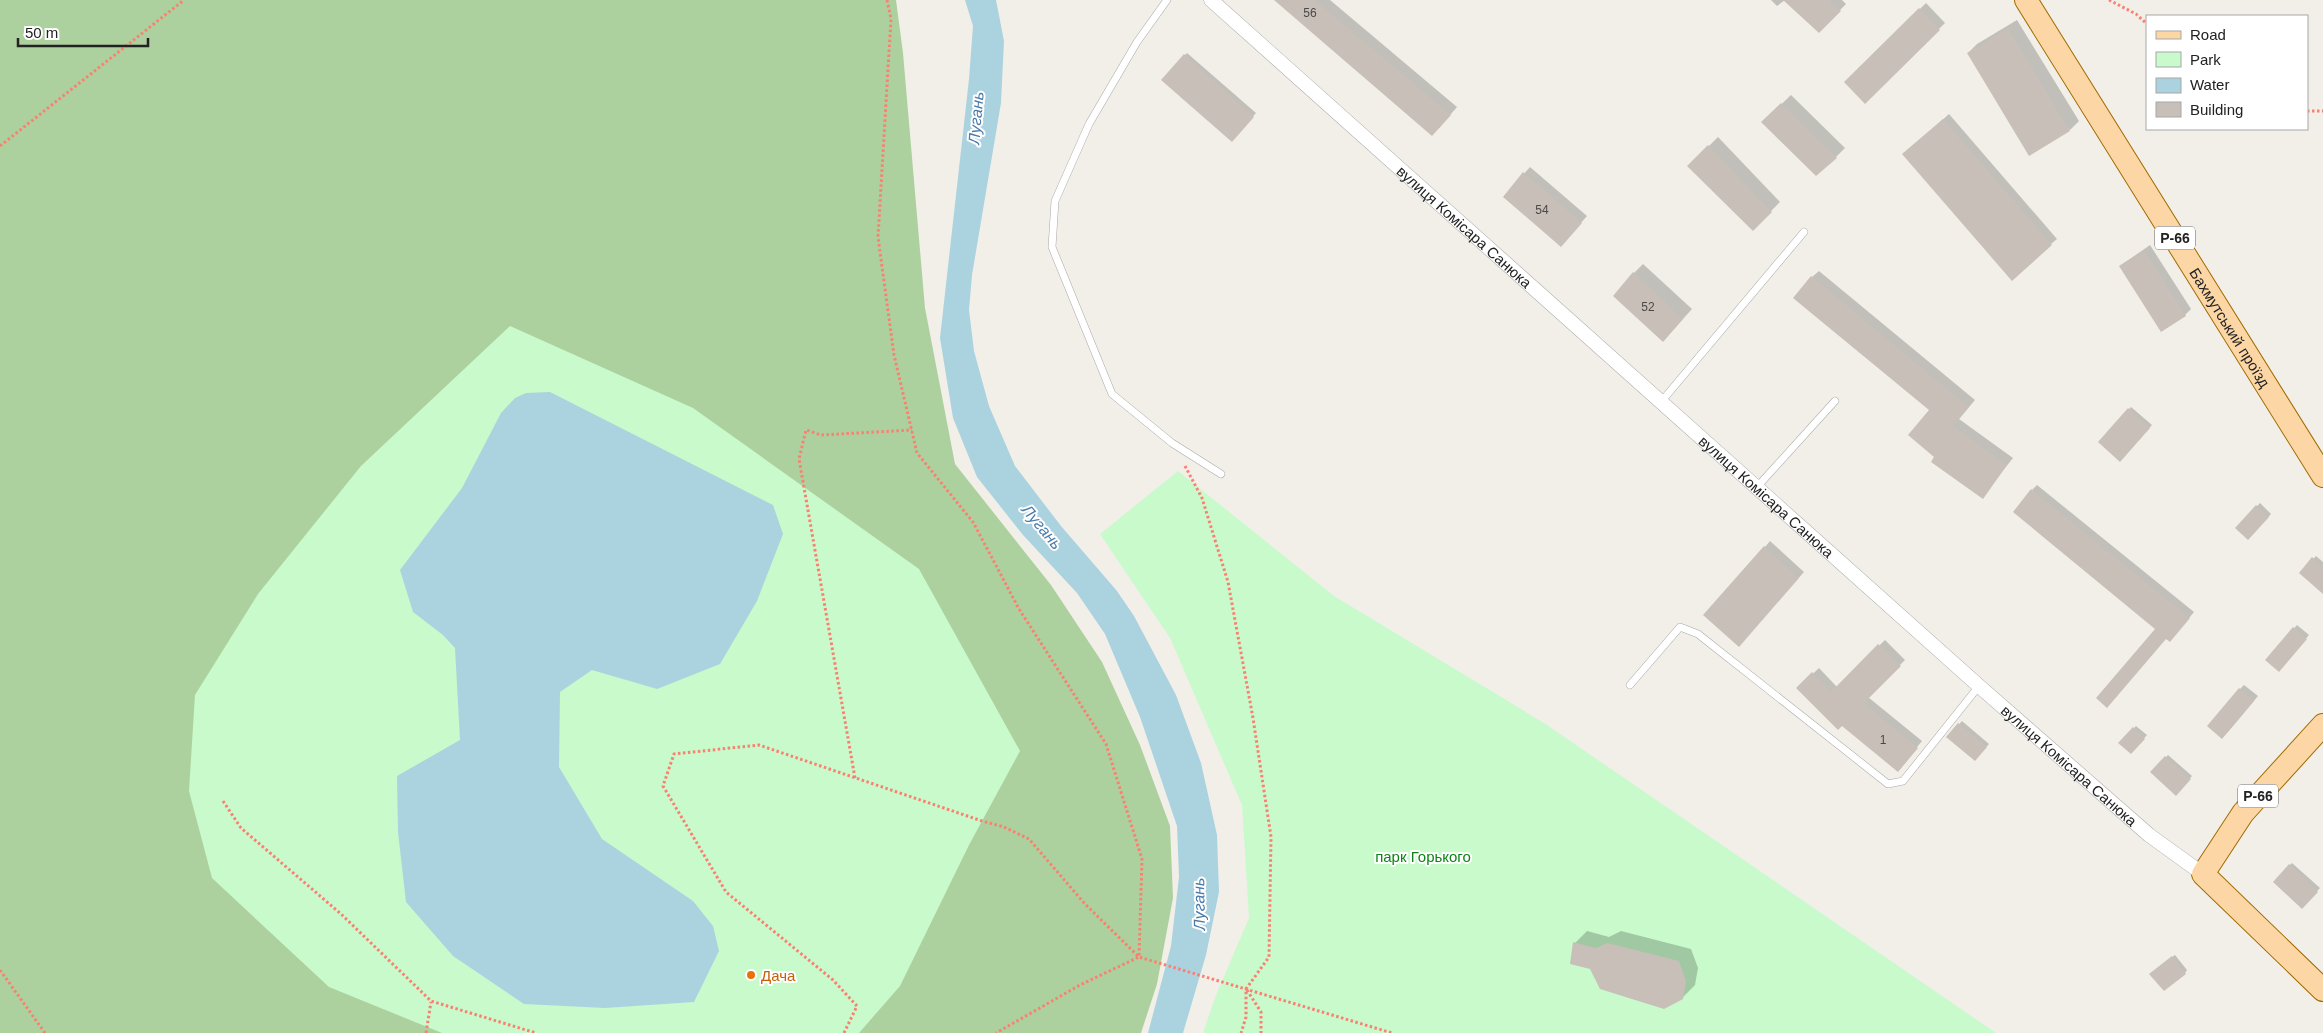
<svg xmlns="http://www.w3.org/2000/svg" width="2323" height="1033" font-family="Helvetica,sans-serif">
<rect width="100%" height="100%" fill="#f2efe9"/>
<polygon fill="#add19e" points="0,0 896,0 903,53 925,308 955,464 1051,585 1102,662 1140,745 1170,826 1173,898 1157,984 1141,1033 0,1033"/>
<g fill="#c8facc">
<polygon points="510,326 693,408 919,569 1020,751 969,845 900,986 859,1033 442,1033 329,987 212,878 189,791 195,695 258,594 361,466"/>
<polygon points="1178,471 1334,596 1544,723 1996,1033 1203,1033 1216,995 1249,918 1242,805 1170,638 1100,534"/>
</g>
<g fill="#aad3df">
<polygon points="965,0 996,0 1004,41 1001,103 972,275 969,310 974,351 989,406 1015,466 1061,526 1117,591 1134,616 1176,695 1201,763 1217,835 1219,892 1206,955 1183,1033 1148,1033 1171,946 1179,877 1177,826 1140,717 1105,634 1077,593 1023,535 977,477 953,418 940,338 969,79 973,26"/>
<polygon points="550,392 773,505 783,534 757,601 720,664 657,689 592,670 560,692 559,767 602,839 693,901 713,926 719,951 694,1002 605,1008 524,1004 453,956 406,902 398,832 397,776 460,740 455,648 443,635 413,612 400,570 462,488 501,413 515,398 526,393"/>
</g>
<g fill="#0003">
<polygon points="1276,0 1330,0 1457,107 1439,128"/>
<polygon points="1771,0 1785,0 1777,6"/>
<polygon points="1785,0 1842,0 1846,4 1819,32"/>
<polygon points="1926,3 1945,23 1865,102 1846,82"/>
<polygon points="2017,20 2079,121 2070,130 1968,53 1977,44"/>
<polygon points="1187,53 1256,113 1232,140 1163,80"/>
<polygon points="1791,95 1845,148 1836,157 1763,122"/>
<polygon points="1949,114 2057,239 2051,244 1910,149"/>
<polygon points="1718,137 1780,202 1753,229 1689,166"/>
<polygon points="1530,167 1587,216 1567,239 1504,196"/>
<polygon points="2150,245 2191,309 2185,315 2120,266"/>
<polygon points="1643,264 1692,309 1663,341 1634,273"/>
<polygon points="1819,271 1975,400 1959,419 2013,458 1982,497 1936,457 1931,410 1812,277"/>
<polygon points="2131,407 2152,425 2120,461 2099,442"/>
<polygon points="2037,485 2194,612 2175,635 2167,638 2157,629 2032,490"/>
<polygon points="2260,503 2271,514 2248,539 2237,528"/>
<polygon points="1770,541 1804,572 1744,639 1765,547"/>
<polygon points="2316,556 2323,562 2323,593 2300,573"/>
<polygon points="2297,625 2309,635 2279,670 2267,660"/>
<polygon points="1885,640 1905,660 1868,697 1922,741 1903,764 1798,688 1819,668 1837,687"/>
<polygon points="2244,685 2258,696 2227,733 2240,689"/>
<polygon points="1962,721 1989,744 1977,757 1948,737"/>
<polygon points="2136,726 2147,735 2131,753 2120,743"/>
<polygon points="2168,755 2192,776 2176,794 2152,772"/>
<polygon points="2292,863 2320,888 2302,907 2274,882"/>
<polygon points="1587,931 1609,937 1621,931 1691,949 1698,968 1695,985 1682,998 1591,968 1575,943"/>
<polygon points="2175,955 2187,970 2185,973 2153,972"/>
</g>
<g fill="#c7bfb8">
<polygon points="1274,0 1315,0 1451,115 1432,136"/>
<polygon points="1783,0 1829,0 1841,11 1819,33"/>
<polygon points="1919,8 1940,30 1865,104 1844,82"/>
<polygon points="2008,28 2070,131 2029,156 1967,53"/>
<polygon points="1184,54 1254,117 1232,142 1161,80"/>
<polygon points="1781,103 1837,158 1816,176 1761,122"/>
<polygon points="1943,119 2052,245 2012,281 1902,154"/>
<polygon points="1708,145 1772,212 1753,231 1687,166"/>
<polygon points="1523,172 1582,223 1561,247 1503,197"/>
<polygon points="2144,250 2186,316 2161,332 2119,266"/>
<polygon points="1633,272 1683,319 1663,342 1613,296"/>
<polygon points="1811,276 1969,407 1953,426 2007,465 1983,499 1931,462 1934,457 1908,435 1929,410 1793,298"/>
<polygon points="2128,408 2150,428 2120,462 2098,442"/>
<polygon points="2031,489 2190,618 2170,642 2166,639 2107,708 2096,698 2155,629 2013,512"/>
<polygon points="2256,505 2269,517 2248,540 2235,528"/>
<polygon points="1764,546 1799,578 1739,647 1703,615"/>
<polygon points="2312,557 2323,567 2323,594 2299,573"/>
<polygon points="2293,627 2307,639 2279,672 2265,660"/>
<polygon points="1878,644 1901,666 1864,703 1918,748 1898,772 1842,726 1838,730 1796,688 1812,672 1831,692"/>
<polygon points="2239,688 2254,701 2222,739 2207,726"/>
<polygon points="1958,723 1987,747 1975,761 1946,737"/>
<polygon points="2133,727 2145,739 2131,754 2118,743"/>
<polygon points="2165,756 2191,779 2176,796 2150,772"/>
<polygon points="2289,864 2318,892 2302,909 2273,882"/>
<polygon points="1573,942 1596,948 1607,943 1679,961 1686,981 1683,999 1664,1009 1600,989 1590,969 1570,964"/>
<polygon points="2172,956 2186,974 2164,991 2149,974"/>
</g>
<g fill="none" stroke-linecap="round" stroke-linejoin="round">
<defs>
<g id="service">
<polyline points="1167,0 1137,42 1089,124 1055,201 1052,247 1112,394 1172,443 1221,474"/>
<polyline points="1661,402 1804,232"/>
<polyline points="1757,487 1835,401"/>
<polyline points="1630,685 1680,627 1698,634 1888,784 1903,781 1979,686"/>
</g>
<g id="minor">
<path id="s1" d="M1211 0 1979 686 2149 835 2203 874"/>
</g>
<g id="primary">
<path id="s2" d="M2026 0 2323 476"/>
<polyline points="2323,725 2243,813 2203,874 2323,990"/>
</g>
</defs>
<use href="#service" stroke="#a9a9a9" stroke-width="8"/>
<use href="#minor" stroke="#a9a9a9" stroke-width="15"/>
<use href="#primary" stroke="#a06b00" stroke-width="24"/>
<g stroke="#fa8072" stroke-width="3" stroke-dasharray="2.5 2.5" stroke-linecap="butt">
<polyline points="887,0 891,19 878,237 894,355 917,453 973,522 1019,609 1106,744 1142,859 1139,957 1080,985 996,1033"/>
<polyline points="2109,0 2136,14 2147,24"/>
<polyline points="2307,111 2323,111"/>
<polyline points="0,146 184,0"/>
<polyline points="1185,466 1202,498 1228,582 1253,718 1271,837 1269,957 1246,989 1246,1017 1241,1033"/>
<polyline points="855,778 799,459 806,430 821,435 912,430"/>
<polyline points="223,801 241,828 341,914 431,1001 536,1033"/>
<polyline points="0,970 45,1033"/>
<polyline points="1247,990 1261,1012 1261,1033"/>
<polyline points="426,1033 431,1002"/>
<polyline points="844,1033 857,1006 833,980 726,892 663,786 674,754 759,745 982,821 1004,827 1029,839 1085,904 1139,957 1392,1033"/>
</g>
<use href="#service" stroke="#fff" stroke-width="7"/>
<use href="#minor" stroke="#fff" stroke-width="14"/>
<use href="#primary" stroke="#fcd6a4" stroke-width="22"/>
</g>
<circle fill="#e8710a" stroke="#fff" stroke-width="2" cx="751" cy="975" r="5"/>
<g text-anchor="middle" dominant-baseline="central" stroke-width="4" stroke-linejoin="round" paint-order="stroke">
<g font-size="12" fill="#4b4948">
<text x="1310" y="13">56</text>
<text x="1542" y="210">54</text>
<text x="1648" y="307">52</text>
<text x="1883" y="740">1</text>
</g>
<g fill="#fff" stroke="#646464" stroke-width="1">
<rect x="2155" y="226.5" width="40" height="23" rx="4"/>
<rect x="2238" y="784.5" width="40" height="23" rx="4"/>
</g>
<g font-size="14" font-weight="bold" fill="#222">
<text x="2175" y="238">Р-66</text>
<text x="2258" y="796">Р-66</text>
</g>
<g font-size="15" fill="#222" stroke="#fff">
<text stroke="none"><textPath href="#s1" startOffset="340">вулиця Комісара Санюка</textPath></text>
<text stroke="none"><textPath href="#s2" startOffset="386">Бахмутський проїзд</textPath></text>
<text stroke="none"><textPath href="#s1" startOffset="745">вулиця Комісара Санюка</textPath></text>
<text stroke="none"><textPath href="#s1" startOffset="1150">вулиця Комісара Санюка</textPath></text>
</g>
<g font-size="15" fill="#0c8416" stroke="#fff">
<text x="1423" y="856">парк Горького</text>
</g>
<g font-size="15" fill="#c56008" stroke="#fff" text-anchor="start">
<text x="761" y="975">Дача</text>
</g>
<g font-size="16" font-style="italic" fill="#4a7aab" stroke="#fff">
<text transform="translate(976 118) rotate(-85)">Лугань</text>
<text transform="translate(1042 527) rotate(50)">Лугань</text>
<text transform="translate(1199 904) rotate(-91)">Лугань</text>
</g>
</g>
<rect x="2146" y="15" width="162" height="115" fill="#ffffff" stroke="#a7a7a7"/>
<rect x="2156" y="31" width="25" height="8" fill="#fcd6a4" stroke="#a7a7a7"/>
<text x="2190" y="40" font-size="15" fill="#222222">Road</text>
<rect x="2156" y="52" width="25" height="15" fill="#c8facc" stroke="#a7a7a7"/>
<text x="2190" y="65" font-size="15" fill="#222222">Park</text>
<rect x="2156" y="78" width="25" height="15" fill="#aad3df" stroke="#a7a7a7"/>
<text x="2190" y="90" font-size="15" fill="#222222">Water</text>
<rect x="2156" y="102" width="25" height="15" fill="#c7bfb8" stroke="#a7a7a7"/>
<text x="2190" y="115" font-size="15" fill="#222222">Building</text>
<path d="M18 38v8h130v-8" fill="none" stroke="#222222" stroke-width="2.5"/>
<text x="25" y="38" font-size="15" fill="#222222" stroke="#ffffff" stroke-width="4" paint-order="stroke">50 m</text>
</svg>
